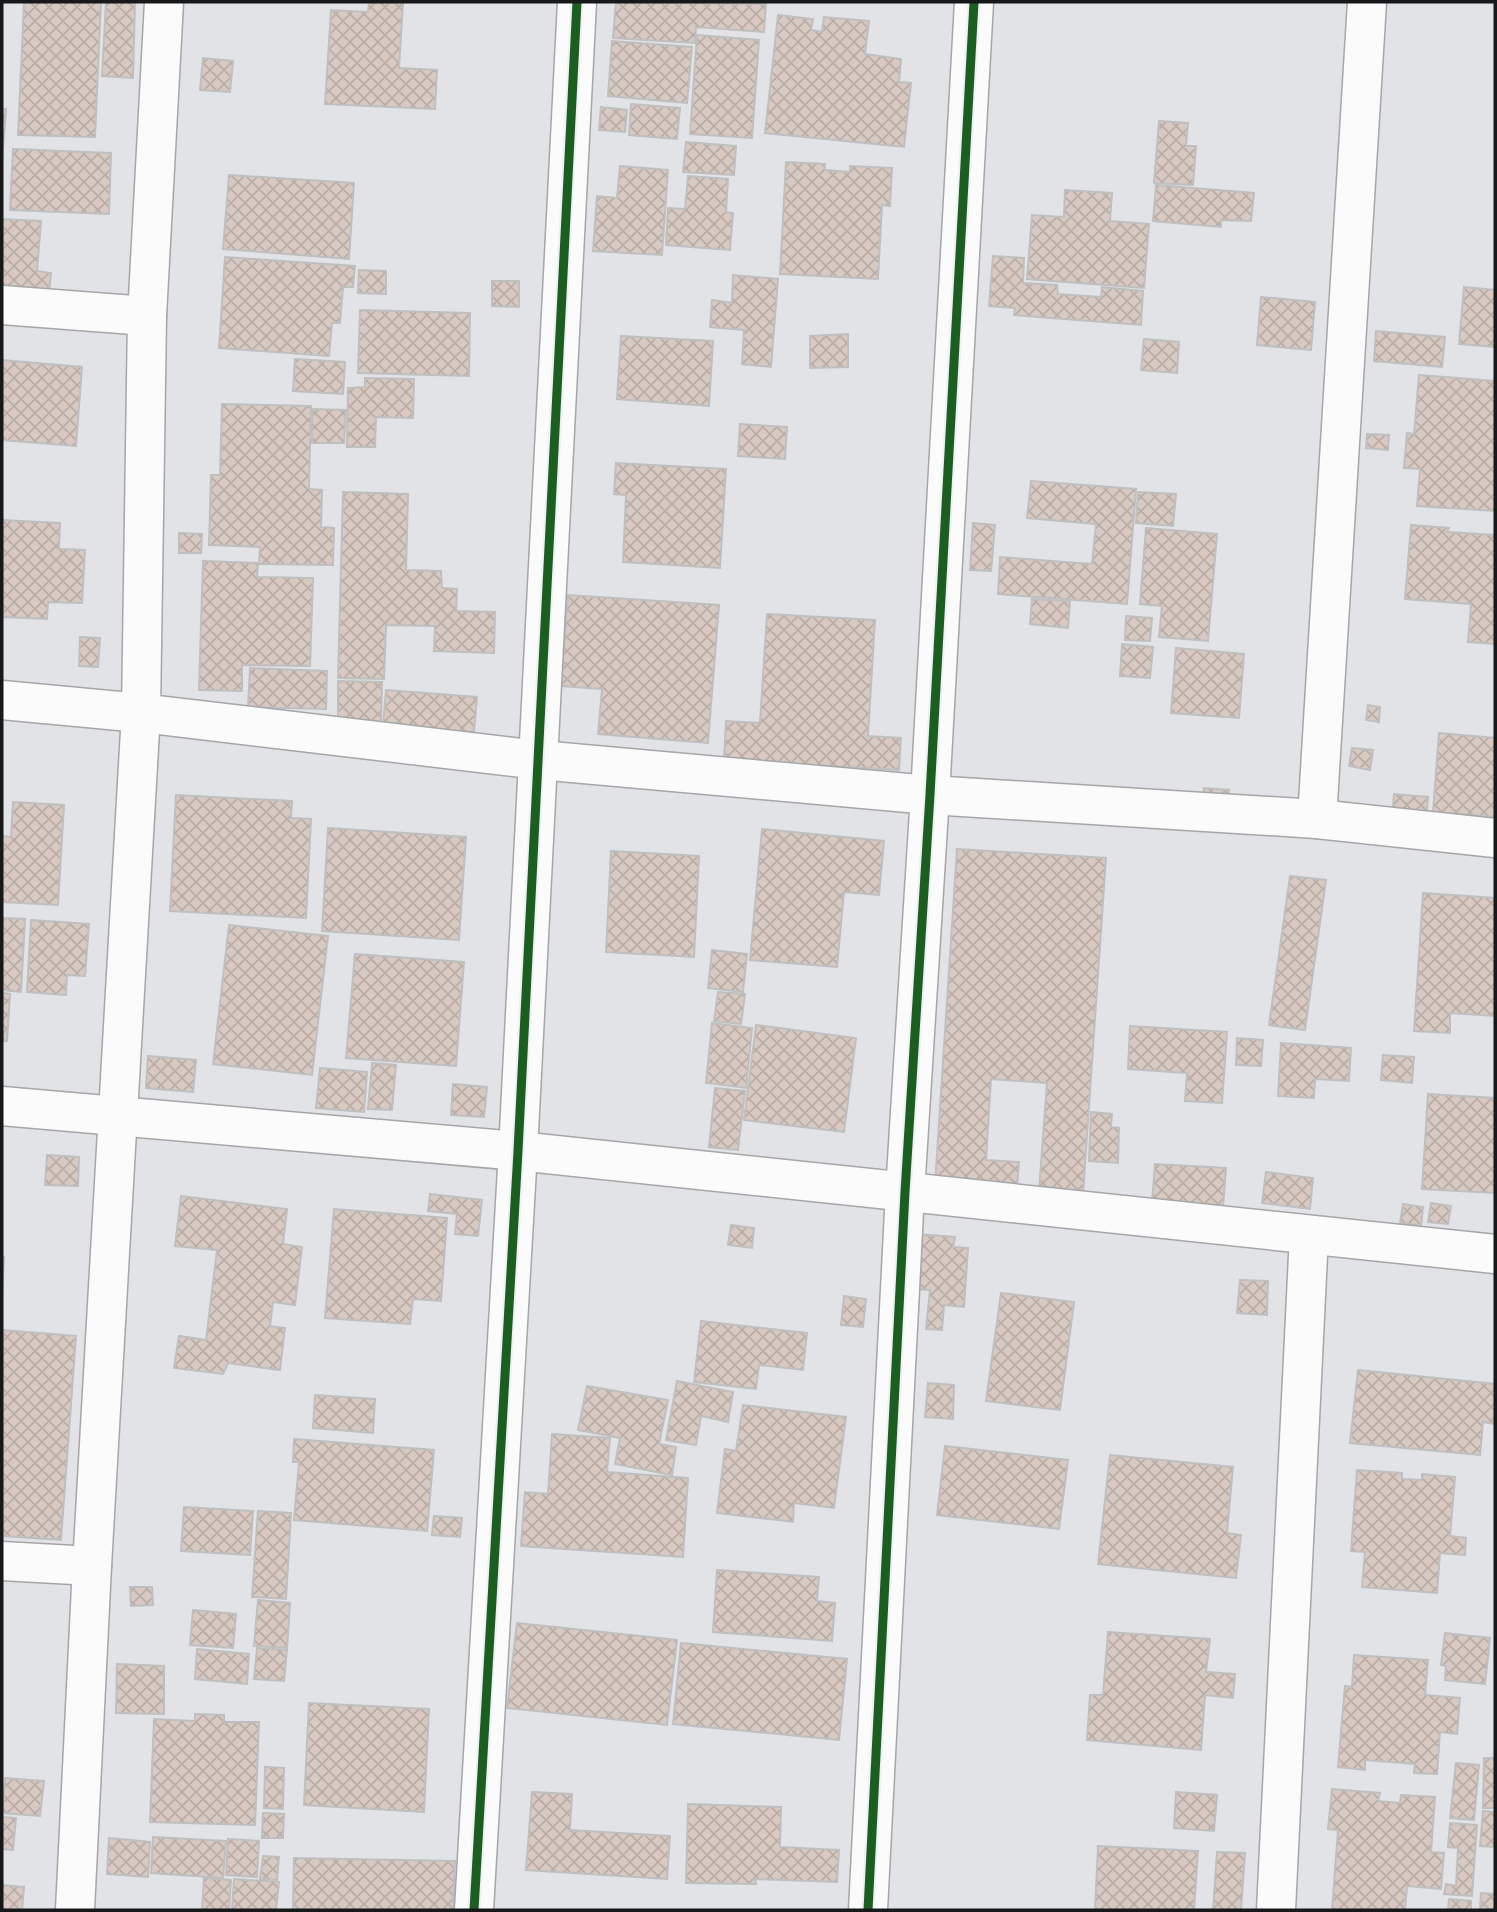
<svg xmlns="http://www.w3.org/2000/svg" width="1497" height="1912" font-family="'DM Sans',sans-serif">
<defs>
<pattern id="building-cross-hatch" width="8" height="8" patternUnits="userSpaceOnUse" patternTransform="scale(1.75)"><rect width="8" height="8" fill="#d8cac2"/><path d="M0 0l8 8M0 8l8-8" fill="none" stroke="#b9ada6"/></pattern>
</defs>
<rect width="100%" height="100%" fill="#e2e3e6"/>
<g fill="url(#building-cross-hatch)" stroke="#c0bfc0" stroke-width="2">
<polygon points="24,2 101,2 95,137 18,135"/>
<polygon points="106,2 135,2 133,78 102,76"/>
<polygon points="369,2 403,3 399,68 437,70 435,109 325,104 331,10 368,12"/>
<polygon points="616,2 766,4 764,32 696,27 695,43 613,38"/>
<polygon points="778,15 813,19 811,30 822,32 824,17 869,21 865,54 901,59 899,82 911,83 904,147 765,133"/>
<polygon points="697,35 759,40 752,138 690,134"/>
<polygon points="612,41 692,47 687,103 608,96"/>
<polygon points="203,58 233,61 230,92 200,90"/>
<polygon points="631,104 680,108 677,139 629,135"/>
<polygon points="601,107 627,110 625,132 599,130"/>
<polygon points="2,109 6,109 2,162"/>
<polygon points="1159,121 1188,123 1186,146 1196,146 1193,185 1154,183"/>
<polygon points="686,142 736,146 734,175 683,172"/>
<polygon points="13,149 111,153 109,214 10,210"/>
<polygon points="786,162 825,164 825,170 850,172 850,166 892,168 890,206 882,205 878,279 780,274"/>
<polygon points="620,166 668,170 662,255 593,251 597,196 617,198"/>
<polygon points="229,175 354,183 349,259 223,249"/>
<polygon points="688,176 728,179 726,212 733,213 730,250 666,245 668,208 685,209"/>
<polygon points="1156,185 1254,193 1251,221 1221,220 1221,227 1153,221"/>
<polygon points="1065,190 1112,193 1110,221 1149,224 1144,288 1027,279 1032,215 1064,217"/>
<polygon points="2,219 41,221 37,271 51,273 49,294 2,290"/>
<polygon points="993,256 1024,258 1023,283 1057,285 1058,294 1101,297 1102,287 1143,291 1141,325 1014,315 1015,308 989,306"/>
<polygon points="225,257 355,266 353,287 343,287 340,323 332,323 329,356 219,348"/>
<polygon points="359,270 386,271 386,294 358,293"/>
<polygon points="733,275 778,279 771,367 742,364 744,330 710,327 712,300 732,303"/>
<polygon points="492,281 519,281 519,307 492,306"/>
<polygon points="1464,287 1495,290 1495,347 1459,344"/>
<polygon points="1261,297 1315,302 1311,350 1257,345"/>
<polygon points="360,310 470,313 469,376 358,373"/>
<polygon points="1376,331 1445,337 1442,367 1374,361"/>
<polygon points="848,334 848,367 810,368 810,336"/>
<polygon points="621,336 713,341 709,406 617,399"/>
<polygon points="1144,339 1179,342 1177,373 1141,370"/>
<polygon points="295,359 345,362 343,394 293,391"/>
<polygon points="2,360 82,367 76,446 2,440"/>
<polygon points="1419,375 1495,381 1495,511 1417,506 1420,469 1404,468 1407,433 1414,434"/>
<polygon points="365,378 414,379 413,418 376,417 375,447 347,447 348,388 365,387"/>
<polygon points="222,404 311,406 309,489 322,490 321,527 334,528 333,565 259,564 260,547 209,545 211,475 220,475"/>
<polygon points="312,409 346,410 344,443 312,443"/>
<polygon points="740,424 787,427 785,459 738,456"/>
<polygon points="1367,434 1389,435 1388,450 1366,448"/>
<polygon points="616,463 726,469 720,568 623,562 626,495 614,494"/>
<polygon points="1031,481 1136,489 1127,604 998,594 1000,557 1092,564 1096,524 1027,518"/>
<polygon points="343,492 408,494 406,570 441,571 442,588 457,589 456,611 495,612 494,653 434,651 435,626 386,625 384,679 338,678"/>
<polygon points="1138,492 1176,494 1173,526 1136,523"/>
<polygon points="2,520 60,523 59,549 85,550 82,603 48,602 47,619 2,617"/>
<polygon points="973,523 995,525 991,571 970,570"/>
<polygon points="1411,525 1449,528 1447,532 1495,535 1495,644 1468,642 1471,604 1405,599"/>
<polygon points="1146,528 1217,534 1208,641 1159,637 1162,606 1140,604"/>
<polygon points="179,533 202,534 201,553 179,553"/>
<polygon points="203,561 258,563 257,577 313,578 310,666 242,665 242,691 199,690"/>
<polygon points="568,595 719,605 708,743 598,734 602,689 561,686"/>
<polygon points="1032,599 1070,601 1068,628 1030,624"/>
<polygon points="767,614 875,620 868,736 901,738 899,770 724,760 726,721 760,723"/>
<polygon points="1126,616 1152,618 1150,641 1125,640"/>
<polygon points="80,637 100,638 98,667 79,666"/>
<polygon points="1122,644 1153,647 1150,678 1120,676"/>
<polygon points="1176,648 1244,654 1239,718 1171,713"/>
<polygon points="250,668 327,671 326,709 248,707"/>
<polygon points="338,681 382,682 381,727 338,726"/>
<polygon points="386,690 477,697 474,732 383,726"/>
<polygon points="1368,705 1380,707 1379,722 1366,720"/>
<polygon points="1439,733 1495,738 1495,817 1433,812"/>
<polygon points="1352,748 1373,750 1370,770 1349,766"/>
<polygon points="1204,788 1229,790 1229,805 1203,803"/>
<polygon points="1394,794 1428,797 1426,822 1392,820"/>
<polygon points="176,795 292,801 291,818 311,819 306,918 170,911"/>
<polygon points="13,802 64,805 58,905 2,902 2,836 11,837"/>
<polygon points="328,828 466,837 459,940 322,931"/>
<polygon points="762,829 884,841 879,895 844,892 837,967 750,960"/>
<polygon points="957,849 1106,858 1083,1194 1039,1191 1047,1083 991,1079 986,1160 1019,1162 1017,1188 935,1184"/>
<polygon points="611,851 699,856 694,957 606,952"/>
<polygon points="1290,876 1326,880 1305,1030 1269,1025"/>
<polygon points="1423,893 1495,898 1495,1016 1450,1013 1450,1033 1414,1031"/>
<polygon points="2,918 25,919 21,992 2,990"/>
<polygon points="31,920 89,924 85,976 67,975 66,995 27,992"/>
<polygon points="229,925 328,936 312,1075 213,1064"/>
<polygon points="712,950 747,954 743,992 708,988"/>
<polygon points="355,954 464,962 456,1066 346,1058"/>
<polygon points="718,992 745,994 741,1024 714,1021"/>
<polygon points="2,993 10,994 7,1041 2,1041"/>
<polygon points="712,1023 752,1028 746,1088 706,1083"/>
<polygon points="756,1025 856,1038 844,1132 744,1120"/>
<polygon points="1130,1026 1227,1032 1222,1103 1185,1101 1187,1073 1128,1069"/>
<polygon points="1237,1038 1263,1040 1261,1066 1236,1065"/>
<polygon points="1281,1043 1351,1048 1349,1081 1315,1079 1314,1098 1278,1096"/>
<polygon points="1383,1055 1414,1057 1412,1083 1381,1080"/>
<polygon points="148,1056 196,1060 193,1092 146,1088"/>
<polygon points="372,1063 396,1065 392,1110 368,1109"/>
<polygon points="320,1068 367,1072 364,1112 316,1108"/>
<polygon points="453,1084 487,1087 484,1117 451,1115"/>
<polygon points="715,1088 745,1091 738,1150 709,1147"/>
<polygon points="1428,1094 1495,1098 1495,1193 1422,1189"/>
<polygon points="1091,1112 1112,1114 1111,1127 1119,1128 1118,1163 1089,1161"/>
<polygon points="47,1155 79,1157 78,1186 45,1185"/>
<polygon points="1155,1164 1226,1168 1223,1207 1152,1202"/>
<polygon points="1266,1172 1313,1178 1310,1209 1262,1203"/>
<polygon points="430,1194 482,1200 478,1236 455,1234 457,1214 428,1211"/>
<polygon points="181,1196 287,1209 283,1244 302,1247 295,1305 273,1302 270,1326 285,1328 280,1370 228,1363 223,1374 174,1368 179,1336 206,1340 217,1250 175,1246"/>
<polygon points="1431,1203 1451,1206 1448,1224 1428,1222"/>
<polygon points="1403,1204 1423,1207 1421,1225 1400,1223"/>
<polygon points="334,1209 447,1218 441,1301 413,1299 410,1324 325,1318"/>
<polygon points="731,1225 754,1228 752,1248 728,1245"/>
<polygon points="916,1234 955,1237 953,1247 968,1248 964,1307 944,1305 942,1330 926,1329 930,1290 911,1289"/>
<polygon points="2,1257 4,1257 2,1295"/>
<polygon points="1240,1280 1268,1281 1267,1315 1237,1313"/>
<polygon points="1001,1293 1074,1302 1060,1410 986,1401"/>
<polygon points="844,1296 866,1299 863,1327 841,1325"/>
<polygon points="701,1321 807,1333 803,1370 759,1365 756,1389 694,1382"/>
<polygon points="2,1330 76,1336 61,1540 2,1536"/>
<polygon points="1358,1370 1495,1384 1495,1424 1483,1422 1480,1455 1350,1443"/>
<polygon points="677,1381 733,1392 728,1422 701,1416 696,1445 666,1440"/>
<polygon points="928,1383 954,1385 953,1419 925,1417"/>
<polygon points="587,1386 668,1400 659,1444 676,1447 672,1475 615,1464 620,1438 578,1430"/>
<polygon points="315,1395 375,1399 373,1433 313,1428"/>
<polygon points="743,1405 846,1417 834,1508 794,1503 793,1522 717,1513 725,1449 736,1451"/>
<polygon points="552,1434 610,1438 607,1472 688,1478 683,1557 521,1546 525,1492 548,1494"/>
<polygon points="294,1439 434,1450 427,1531 294,1520 299,1462 293,1462"/>
<polygon points="945,1446 1068,1460 1059,1529 937,1515"/>
<polygon points="1110,1455 1233,1467 1227,1533 1241,1535 1236,1578 1098,1564"/>
<polygon points="1357,1470 1402,1473 1402,1479 1422,1480 1422,1474 1455,1477 1450,1536 1466,1538 1465,1555 1440,1553 1437,1593 1362,1587 1365,1552 1351,1551"/>
<polygon points="184,1507 253,1511 250,1555 181,1551"/>
<polygon points="258,1511 291,1513 286,1599 252,1597"/>
<polygon points="434,1516 462,1518 460,1537 432,1535"/>
<polygon points="717,1570 819,1577 817,1601 835,1603 832,1641 713,1632"/>
<polygon points="130,1587 152,1587 153,1605 131,1606"/>
<polygon points="258,1600 290,1603 287,1648 254,1646"/>
<polygon points="193,1610 236,1614 233,1648 190,1645"/>
<polygon points="517,1623 677,1640 667,1725 507,1708"/>
<polygon points="1108,1632 1210,1639 1206,1672 1235,1674 1233,1698 1205,1695 1201,1750 1087,1740 1090,1695 1103,1695"/>
<polygon points="1445,1633 1490,1638 1485,1684 1445,1680 1446,1666 1441,1665"/>
<polygon points="681,1643 847,1659 839,1740 673,1724"/>
<polygon points="257,1648 287,1650 284,1681 254,1679"/>
<polygon points="197,1649 249,1654 247,1684 195,1679"/>
<polygon points="1354,1655 1428,1660 1425,1695 1460,1698 1457,1734 1440,1732 1437,1774 1414,1773 1415,1764 1365,1760 1365,1770 1338,1767 1345,1686 1352,1687"/>
<polygon points="117,1664 164,1666 164,1714 116,1713"/>
<polygon points="309,1703 429,1709 424,1812 304,1805"/>
<polygon points="195,1714 224,1715 224,1722 259,1722 255,1825 150,1822 154,1719 195,1721"/>
<polygon points="1484,1758 1495,1758 1495,1808 1483,1808"/>
<polygon points="1456,1763 1479,1765 1474,1820 1450,1818"/>
<polygon points="265,1767 284,1768 283,1809 264,1808"/>
<polygon points="5,1778 44,1781 40,1816 2,1813"/>
<polygon points="1332,1789 1380,1793 1378,1801 1400,1803 1401,1795 1435,1797 1431,1852 1444,1853 1441,1889 1407,1886 1405,1910 1332,1910 1338,1830 1328,1829"/>
<polygon points="532,1792 572,1794 570,1830 670,1836 667,1879 526,1870"/>
<polygon points="1176,1792 1217,1795 1214,1831 1174,1828"/>
<polygon points="688,1804 781,1807 780,1847 839,1850 837,1882 755,1879 756,1884 686,1883"/>
<polygon points="1483,1811 1495,1812 1495,1847 1480,1846"/>
<polygon points="263,1813 284,1814 283,1838 262,1838"/>
<polygon points="2,1817 16,1818 13,1850 2,1849"/>
<polygon points="1450,1823 1477,1825 1472,1896 1444,1894 1446,1884 1456,1886 1458,1848 1448,1847"/>
<polygon points="153,1837 226,1841 223,1878 151,1873"/>
<polygon points="109,1838 150,1842 148,1877 107,1874"/>
<polygon points="228,1839 259,1841 257,1877 226,1875"/>
<polygon points="1098,1846 1198,1851 1194,1910 1095,1910"/>
<polygon points="1217,1852 1245,1853 1241,1910 1213,1910"/>
<polygon points="263,1856 279,1857 277,1880 260,1879"/>
<polygon points="294,1858 455,1861 453,1910 293,1910"/>
<polygon points="204,1878 231,1880 229,1910 202,1910"/>
<polygon points="234,1879 279,1882 276,1910 232,1910"/>
<polygon points="2,1885 24,1887 22,1910 2,1910"/>
<polygon points="1481,1893 1495,1894 1495,1910 1480,1910"/>
<polygon points="1449,1899 1471,1901 1471,1910 1448,1910"/>
</g>
<g fill="none" stroke-linecap="round" stroke-linejoin="round">
<defs>
<g id="street">
<polyline points="2,305 147,316"/>
<polyline points="2,700 141,713 539,760 930,795 1317,819 1495,838"/>
<polyline points="1317,819 1367,2"/>
<polyline points="2,1106 518,1151 1495,1254"/>
<polyline points="2,1561 92,1566"/>
<polyline points="75,1910 92,1566 141,713 147,316 164,2"/>
<polyline points="474,1910 518,1151 577,2"/>
<polyline points="868,1910 905,1192 930,795 974,2"/>
<polyline points="1276,1910 1309,1235"/>
</g>
</defs>
<use href="#street" stroke="#a6a6a8" stroke-width="41"/>
<use href="#street" stroke="#fbfbfb" stroke-width="38"/>
<defs>
<g id="cycleway">
<polyline points="474,1910 518,1151 577,2"/>
<polyline points="868,1910 905,1192 930,795 974,2"/>
</g>
</defs>
<use href="#cycleway" stroke="#efeff5" stroke-width="13"/>
<use href="#cycleway" stroke="#1b5e20" stroke-width="9"/>
</g>
<rect width="1497" height="1912" fill="none" stroke="#171819" stroke-width="7"/>
</svg>
